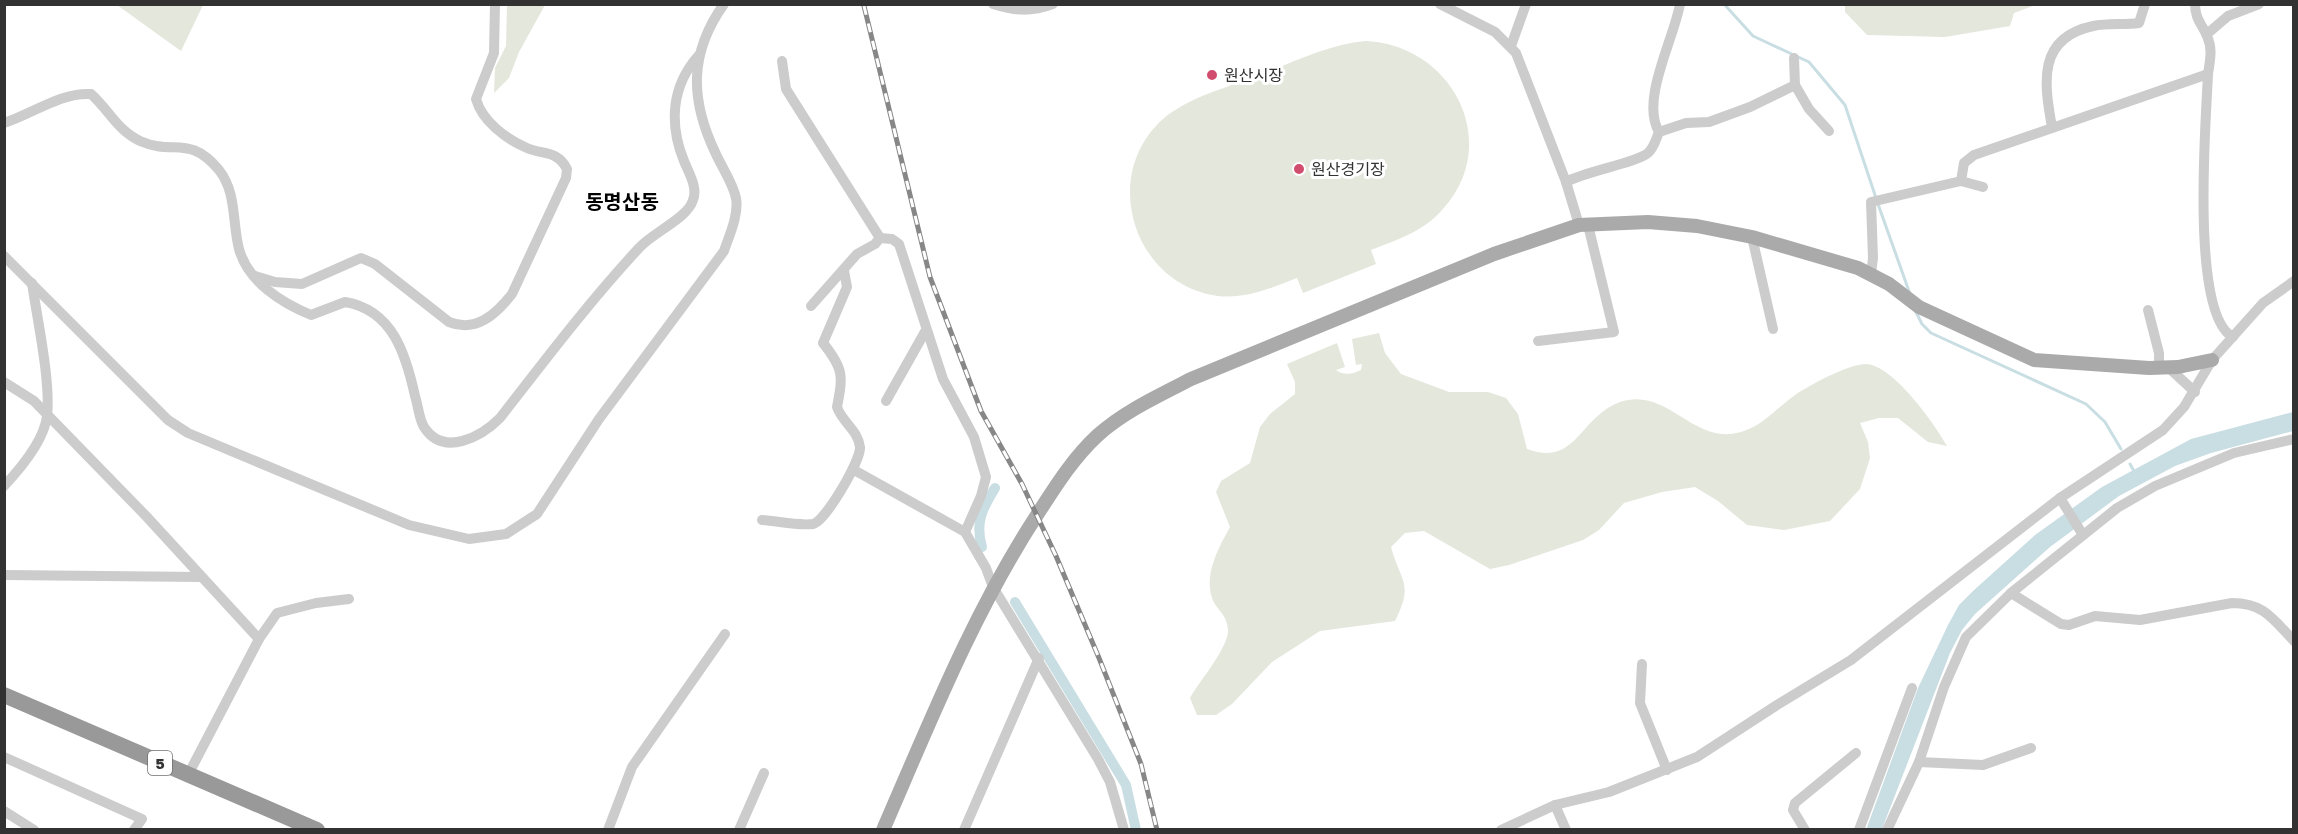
<svg xmlns="http://www.w3.org/2000/svg" width="2298" height="834" font-family="'Golos Text','Noto Sans KR',sans-serif">
<rect width="100%" height="100%" fill="#fff"/>
<g fill="#e4e7dc">
<polygon points="117,5 203,5 181,51"/>
<polygon points="507,5 545,5 519,52 509,78 494,93 495,68 506,46"/>
<polygon points="1845,5 1845,4 2035,5 2014,13 2010,26 1945,37 1867,35 1845,12"/>
<path d="M1366 41C1452 45 1504 143 1442 210 1423 232 1396 240 1371 250L1376 264 1303 293 1297 278C1271 288 1246 299 1218 296 1134 285 1099 176 1163 119 1190 96 1230 87 1262 74 1296 61 1330 44 1366 41Z"/>
<path d="M1379 333 1385 353 1401 374 1449 392H1488L1506 398 1518 414 1527 449C1577 467 1578 418 1620 402 1664 387 1689 437 1730 434 1758 432 1774 410 1795 395 1810 385 1848 364 1866 364 1893 365 1935 424 1947 446L1928 442 1898 418H1879L1860 423 1868 442 1870 458 1860 489 1830 521 1784 530 1747 525 1718 501 1695 487 1662 492 1624 503 1599 530 1583 540 1509 565 1490 569 1424 531 1405 533 1391 547C1401 583 1414 583 1395 621L1320 631 1272 662 1232 704 1216 715H1197L1190 698C1199 682 1229 647 1228 630 1227 613 1216 610 1212 598 1204 574 1219 547 1230 527L1216 492 1221 481 1250 463 1260 427 1270 414 1295 394V382L1287 364 1337 343 1345 367 1336 370C1344 376 1353 374 1361 370L1362 364 1356 365 1352 339Z"/>
</g>
<polygon fill="#c9dee3" points="2293,412 2293,431 2211,453 2175,466 2119,496 2050,547 1975,614 1962,630 1950,653 1882,829 1866,830 1918,688 1948,625 1959,605 1973,591 2035,535 2102,487 2191,439"/>
<g fill="none" stroke-linecap="round" stroke-linejoin="round">
<g stroke="#c9dee3" stroke-width="3">
<polyline points="1724,4 1753,36 1809,62 1845,105 1876,198"/>
<polyline points="1878,204 1910,294"/>
<polyline points="1916,312 1922,324 1931,333 2086,404 2105,422 2121,449"/>
<polyline points="2130,464 2135,473"/>
</g>
<g stroke="#c9dee3" stroke-width="10">
<path d="M982 547C975 523 982 509 995 488"/>
<polyline points="1015,602 1126,785 1136,830"/>
</g>
<g stroke="#ccc" stroke-width="10">
<path d="M993 4C1015 11 1031 12 1053 4"/>
<polyline points="1440,4 1495,32 1516,53 1566,182 1579,225"/>
<path d="M2195 4C2195 19 2202 24 2207 36 2213 49 2210 60 2208 74 2206 121 2190 315 2233 337"/>
<polyline points="2207,34 2228,16 2259,4"/>
<polyline points="1511,46 1526,4"/>
<polyline points="1794,58 1795,85 1809,109 1829,131"/>
<polyline points="782,61 786,89 880,238"/>
<path d="M4 123C33 114 60 92 91 94 109 110 117 130 140 141 174 156 189 134 219 170 237 193 232 222 239 249 248 282 282 303 311 315L345 302C393 310 406 355 415 396 418 405 419 419 424 427 444 458 482 436 500 418 545 360 589 302 639 248 652 233 688 218 693 200 698 188 689 173 684 161 669 124 671 86 699 55"/>
<path d="M2052 127C2044 83 2037 38 2093 26 2108 23 2124 25 2139 23L2145 4"/>
<path d="M1659 132C1640 100 1674 39 1680 4"/>
<polyline points="1961,181 1964,163 1974,155 2208,74"/>
<path d="M1566 182C1586 171 1636 163 1648 153 1654 148 1656 139 1659 132L1686 123 1709 122 1750 107 1795 85"/>
<polyline points="1752,237 1773,329"/>
<path d="M4 256 168 420 188 433 409 525 469 539 506 534 537 514 599 419 724 251C729 236 739 215 736 198 733 183 721 166 715 152 690 99 689 53 724 4"/>
<polyline points="1871,274 1873,258 1871,202 1961,181 1983,187"/>
<path d="M255 276 275 282 302 284 361 258 375 264 449 322C476 333 496 314 512 294L566 178 567 169C557 150 543 155 527 148 506 139 482 121 476 99L494 53 495 4"/>
<polyline points="811,306 857,254 875,244 880,238 892,239 899,244 943,379 974,437 986,477 981,496 965,532"/>
<polyline points="2148,310 2159,353 2159,367"/>
<polyline points="1538,341 1614,332 1588,225"/>
<polyline points="2168,367 2195,392"/>
<polyline points="4,382 34,401 146,516 259,639 188,775"/>
<polyline points="886,401 926,330"/>
<polyline points="854,470 965,532 986,568 993,587 1098,759 1110,782 1124,830"/>
<path d="M4 486C21 468 44 441 47 416 51 382 37 318 32 283"/>
<polyline points="2060,498 2083,535"/>
<path d="M762 520C778 521 797 526 813 524 825 522 861 460 860 447 858 430 842 422 837 407 843 376 844 369 823 343L847 287 844 271"/>
<polyline points="4,575 201,577"/>
<path d="M2011 593 2061 624 2069 625 2095 616 2140 620 2232 603C2264 603 2273 619 2294 641"/>
<polyline points="259,639 277,613 316,603 349,599"/>
<polyline points="1642,664 1640,703 1667,770"/>
<polyline points="4,757 142,819 134,830"/>
<polyline points="1919,762 1983,765 2031,748"/>
<polyline points="1555,805 1566,830"/>
<polyline points="4,811 34,830"/>
<polyline points="608,830 632,767 725,634"/>
<polyline points="739,830 764,773"/>
<polyline points="964,830 1039,658"/>
<polyline points="1501,830 1555,805 1609,792 1697,757 1777,705 1851,660 2060,498 2163,430 2184,407 2212,360 2263,303 2294,281"/>
<polyline points="1805,830 1793,810 1795,803 1856,753"/>
<polyline points="1859,830 1912,688"/>
<polyline points="1887,830 1919,762 1944,687 1966,637 2011,593 2117,508 2155,486 2234,453 2294,439"/>
</g>
<path stroke="#aaa" stroke-width="14" d="M883 830C930 722 973 613 1037 515 1055 487 1073 458 1098 435 1125 411 1158 396 1191 379L1494 254 1579 225 1648 222 1697 226 1752 237 1858 268 1889 284 1919 307 2034 360 2149 368 2178 367 2212 360"/>
<polyline stroke="#999" stroke-width="16" points="4,695 317,830"/>
<defs>
<polyline id="rail" points="864,6 930,277 981,411 1022,484 1056,556 1099,658 1141,764 1157,830"/>
</defs>
<use href="#rail" stroke="#878787" stroke-width="5"/>
<use href="#rail" stroke="#fff" stroke-width="3" stroke-dasharray="9" stroke-linecap="butt"/>
</g>
<g fill="#d04d6e" stroke="#fff" stroke-width="2">
<circle cx="1212" cy="75" r="6"/>
<circle cx="1299" cy="169" r="6"/>
</g>
<g text-anchor="middle" dominant-baseline="central" stroke-width="6" stroke-linejoin="round" paint-order="stroke">
<rect fill="#fff" stroke="#707070" stroke-width="1.5" x="148" y="751" width="24" height="24" rx="4.5"/>
<g font-size="15" font-weight="bold" fill="#323232">
<text x="160" y="763">5</text>
</g>
<g font-size="16" fill="#323232" stroke="#fff" text-anchor="start">
<text x="1224" y="75">원산시장</text>
<text x="1311" y="169">원산경기장</text>
</g>
<g font-size="20" font-weight="bold" fill="#000" stroke="#fff">
<text x="622" y="201">동명산동</text>
</g>
</g>
<rect width="2298" height="834" fill="none" stroke="#323232" stroke-width="12"/>
</svg>
